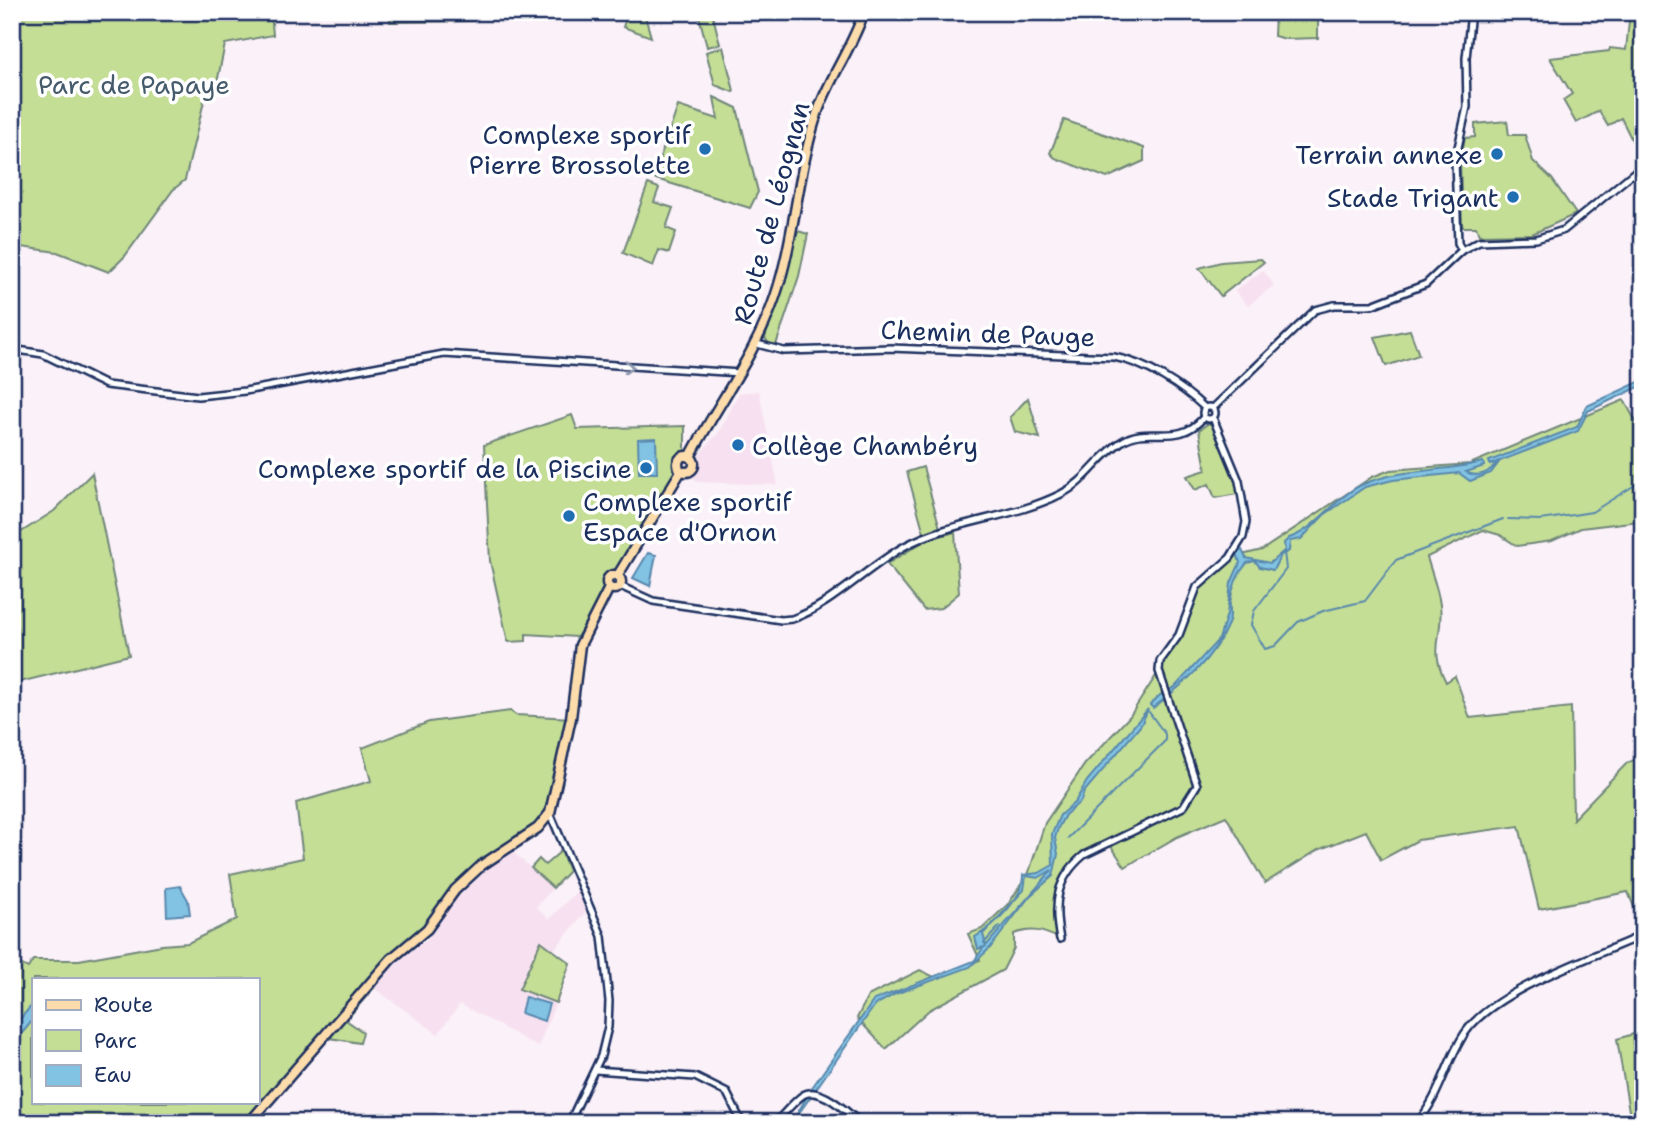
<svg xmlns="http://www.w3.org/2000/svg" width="1655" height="1135" font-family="'Shantell Sans',sans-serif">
<rect width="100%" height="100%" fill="#fbf1f8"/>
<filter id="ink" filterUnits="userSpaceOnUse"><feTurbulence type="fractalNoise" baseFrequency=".0143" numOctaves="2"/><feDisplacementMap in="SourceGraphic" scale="14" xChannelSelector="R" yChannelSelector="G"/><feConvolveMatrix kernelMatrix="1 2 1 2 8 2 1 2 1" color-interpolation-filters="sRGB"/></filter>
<g filter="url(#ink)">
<g fill="#f7e1f0">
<polygon points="1263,270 1274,285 1248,306 1235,291"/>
<polygon points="759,391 778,485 697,482 692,476 696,472 699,455 719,432 739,393"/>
<polygon points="510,849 553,888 536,907 549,919 578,890 588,909 553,951 540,942 520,989 556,1003 538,1047 460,1004 438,1034 371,986 393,962 427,940 455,895"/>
</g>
<g fill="#c4de95" stroke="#70867a" stroke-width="2" fill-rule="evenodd">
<polygon points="12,12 271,12 273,35 225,44 216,88 205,97 185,180 173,190 125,256 109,272 57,252 14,246 12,252"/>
<polygon points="390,12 474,12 474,21 390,22"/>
<polygon points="628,12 645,16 651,37 623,27"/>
<polygon points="698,12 712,12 720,44 707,47"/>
<polygon points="1275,12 1318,12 1318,38 1286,39 1274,36"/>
<polygon points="1630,12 1643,12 1643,71 1637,72 1643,82 1642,160 1621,118 1608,126 1599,111 1576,123 1563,100 1572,94 1550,58 1609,51 1610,48 1626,50"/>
<polygon points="723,47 734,91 733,92 715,85 706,52"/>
<polygon points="714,97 737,108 758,192 750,208 653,178 678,106 718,119"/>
<polygon points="1064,120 1144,148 1144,161 1107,178 1055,158 1050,153"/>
<polygon points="1507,121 1509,135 1525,135 1533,161 1552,179 1576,214 1532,234 1479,235 1476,227 1463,227 1462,224 1460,161 1465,138 1475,137 1475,124"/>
<polygon points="648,184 659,188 654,202 673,208 666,228 676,232 669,253 659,250 653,266 623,253"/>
<polygon points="798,231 808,234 799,276 776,345 770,345 765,338"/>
<polygon points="1261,259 1264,262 1221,296 1199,268 1221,262"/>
<polygon points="1410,330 1419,355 1386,366 1375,337"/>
<polygon points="1028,398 1040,438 1015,432 1010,417"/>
<path d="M1624 400 1643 434V516L1639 521 1581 528 1552 541 1517 546 1500 535 1483 530 1427 557C1431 572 1438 589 1440 605 1444 637 1428 647 1446 682L1455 676 1470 718 1571 707 1573 819 1627 763 1643 756V930L1628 892 1539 909 1519 826 1418 840 1381 860 1366 831 1318 850 1265 883 1226 816 1177 837 1125 867 1109 843 1084 855 1058 887 1060 939C1044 931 1032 927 1014 934V948L1003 970 929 1010 886 1049 857 1018 868 996 920 970 934 977 980 960 968 934 982 929 1009 903 1029 872 1045 823 1085 764 1130 716 1159 671 1160 661 1179 635 1197 587 1230 558 1262 550 1372 477 1390 470 1470 464Z"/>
<polygon points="572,415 577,429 685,426 685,453 675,462 676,471 618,571 606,576 604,592 577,637 526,634 526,641 508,642 490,561 484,445"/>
<polygon points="1209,423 1216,429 1237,482 1238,494 1215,498 1209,484 1195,490 1187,476 1206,470 1199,430"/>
<polygon points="923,467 940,528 924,533 907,472"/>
<polygon points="92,473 129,655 12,684 12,538 54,511"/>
<polygon points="955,532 959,593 941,608 924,610 887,564 926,540"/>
<path d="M510 711 516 715 571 718 545 820 482 865 426 936 400 953 249 1123H12V960L28 968 33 960H79L162 945 188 943 237 919 230 874 303 858 296 803 371 781 362 748 429 722ZM33 979H257V1102H33Z"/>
<polygon points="561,851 569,871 553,888 531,868 539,859 545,865"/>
<polygon points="541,941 570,963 556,1003 519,989"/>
<polygon points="371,986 374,988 346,1020 363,1032 360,1043 330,1038 329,1035"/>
<polygon points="1643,1031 1643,1123 1631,1123 1617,1039"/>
</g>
<g fill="#82c3e3" stroke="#5988ae" stroke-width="2" fill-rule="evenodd">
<path d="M1643 380V385L1588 411 1578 431 1500 461 1491 473 1470 481 1459 473 1393 480 1365 487 1324 515 1301 539 1290 541 1289 551 1281 555 1273 570 1260 567 1255 561 1247 563C1237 574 1232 588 1230 603 1229 610 1232 616 1228 624 1214 658 1182 686 1153 708L1150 705 1160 695 1175 687 1219 639 1227 614 1231 583 1240 563 1237 553 1242 550 1246 558 1270 563 1285 550 1284 543 1289 538C1316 530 1337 494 1366 483 1403 468 1445 472 1483 462L1484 466 1466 472C1478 479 1491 472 1497 462L1490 465 1489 461 1577 427 1587 406Z"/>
<polygon points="656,438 657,473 639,473 638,439"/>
<polygon points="648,553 656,555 650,586 633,578"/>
<path d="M1148 709 1141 725 1084 792 1081 801 1065 815 1058 828 1055 838 1058 854 1053 876 1030 896 990 948 970 967 895 994 875 1005 792 1123 811 1089 874 1000 974 961 984 947 978 949 975 937C994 926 1024 898 1023 875L1039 873 1053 865 1052 834 1060 815 1075 802 1087 781ZM1052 870 986 946 983 934 1024 890 1026 876 1038 878Z"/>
<polygon points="180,886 188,900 190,914 167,916 166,888"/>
<polygon points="525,997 549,1004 544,1021 521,1013"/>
<polygon points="33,1004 33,1020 14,1043 12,1028"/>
</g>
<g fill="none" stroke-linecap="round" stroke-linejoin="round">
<g stroke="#5988ae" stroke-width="2">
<polyline points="1508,519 1541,520 1592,512 1643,480"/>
<polyline points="1284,552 1286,569 1254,611 1251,625 1265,649 1275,646 1298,622 1323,611 1365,601 1396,560 1503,519"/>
<polyline points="1068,838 1165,741 1165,734 1149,712"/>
<polyline points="984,943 1000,926"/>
</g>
<defs>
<g id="minor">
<polyline points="1462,250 1458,243 1455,161 1467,107 1466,58 1471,12"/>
<path d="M757 344 784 351 891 348 1114 357C1146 363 1182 386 1205 408"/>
<polyline points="12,349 43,354 106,385 198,396 245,391 444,354 740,373"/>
<circle cx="1209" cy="413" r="6"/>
<polyline points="1213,408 1315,310 1334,305 1372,305 1426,284 1462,250 1479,241 1536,239 1564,230 1643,165"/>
<path d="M620 586 653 601 781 620 792 619C829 607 870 565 905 546 953 520 1012 519 1061 494 1086 482 1098 457 1121 442 1149 423 1177 449 1204 417"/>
<polyline points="550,813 602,936 609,1001 608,1027 601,1056 569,1123"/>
<path d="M1060 939C1053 904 1056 878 1084 855L1183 807 1197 785 1159 671 1160 661 1179 635 1197 587 1230 558 1243 537 1246 522 1239 481 1213 418"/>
<polyline points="595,1070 695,1077 727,1093 742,1123"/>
<path d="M775 1123C784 1114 793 1102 803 1095 819 1085 848 1112 860 1123"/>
<path d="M1417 1123C1440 1097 1446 1061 1465 1033 1494 990 1594 957 1643 935"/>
</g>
<g id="major">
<circle cx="686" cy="464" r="8"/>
<path d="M690 457C718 403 755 356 775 297 795 238 797 173 817 114 829 78 852 48 864 12"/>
<circle cx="614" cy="582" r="7"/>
<polyline points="618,575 681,471"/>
<polyline points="249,1123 391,959 427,929 455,890 482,865 538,828 550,813 571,718 580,645 609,588"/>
</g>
</defs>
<use href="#minor" stroke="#1b2f5e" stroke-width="10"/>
<use href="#major" stroke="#1b2f5e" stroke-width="13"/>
<use href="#minor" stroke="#fff" stroke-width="5"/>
<use href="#major" stroke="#fddcac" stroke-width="8"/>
</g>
<defs><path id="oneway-chevron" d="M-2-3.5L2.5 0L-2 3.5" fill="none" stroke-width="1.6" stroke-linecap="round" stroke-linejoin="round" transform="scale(1.75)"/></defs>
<use stroke="#8d97ae" href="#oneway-chevron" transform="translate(629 367) rotate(3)"/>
</g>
<g fill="#1f6fb2" stroke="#fff" stroke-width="2.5">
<circle cx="705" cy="149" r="7"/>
<circle cx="1497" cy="154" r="7"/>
<circle cx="1513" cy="197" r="7"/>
<circle cx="738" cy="445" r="7"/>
<circle cx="646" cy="468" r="7"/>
<circle cx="569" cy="516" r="7"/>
</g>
<g text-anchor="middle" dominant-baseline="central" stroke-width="7" stroke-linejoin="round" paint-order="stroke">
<g font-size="26" fill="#455b6c" stroke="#fff">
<text x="134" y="84">Parc de Papaye</text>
</g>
<g font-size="26" fill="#1b2f5e" stroke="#fff" text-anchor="end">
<text x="691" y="134">Complexe sportif<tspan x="691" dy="30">Pierre Brossolette</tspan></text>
<text x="1483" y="154">Terrain annexe</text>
<text x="1499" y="197">Stade Trigant</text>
<text x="752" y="445" text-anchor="start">Collège Chambéry</text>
<text x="632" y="468">Complexe sportif de la Piscine</text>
<text x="583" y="501" text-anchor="start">Complexe sportif<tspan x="583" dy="30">Espace d'Ornon</tspan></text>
</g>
<g font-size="26" fill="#1b2f5e" stroke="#fff">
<text transform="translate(771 213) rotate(-75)">Route de Léognan</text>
<text transform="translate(988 333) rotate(2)">Chemin de Pauge</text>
</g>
</g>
<rect width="1655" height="1135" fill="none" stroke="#fff" stroke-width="42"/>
<rect x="21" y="21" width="1613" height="1093" fill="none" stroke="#1b2f5e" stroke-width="2.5" filter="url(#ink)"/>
<rect x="32" y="978" width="228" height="126" fill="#ffffff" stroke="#a4acbf" stroke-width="2"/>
<rect x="46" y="1000" width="35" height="10" fill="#fddcac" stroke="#a4acbf" stroke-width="2"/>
<text x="94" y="1012" font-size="21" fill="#1b2f5e">Route</text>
<rect x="46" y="1030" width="35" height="21" fill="#c4de95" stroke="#a4acbf" stroke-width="2"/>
<text x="94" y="1048" font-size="21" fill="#1b2f5e">Parc</text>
<rect x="46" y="1065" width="35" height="21" fill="#82c3e3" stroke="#a4acbf" stroke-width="2"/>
<text x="94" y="1082" font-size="21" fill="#1b2f5e">Eau</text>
</svg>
